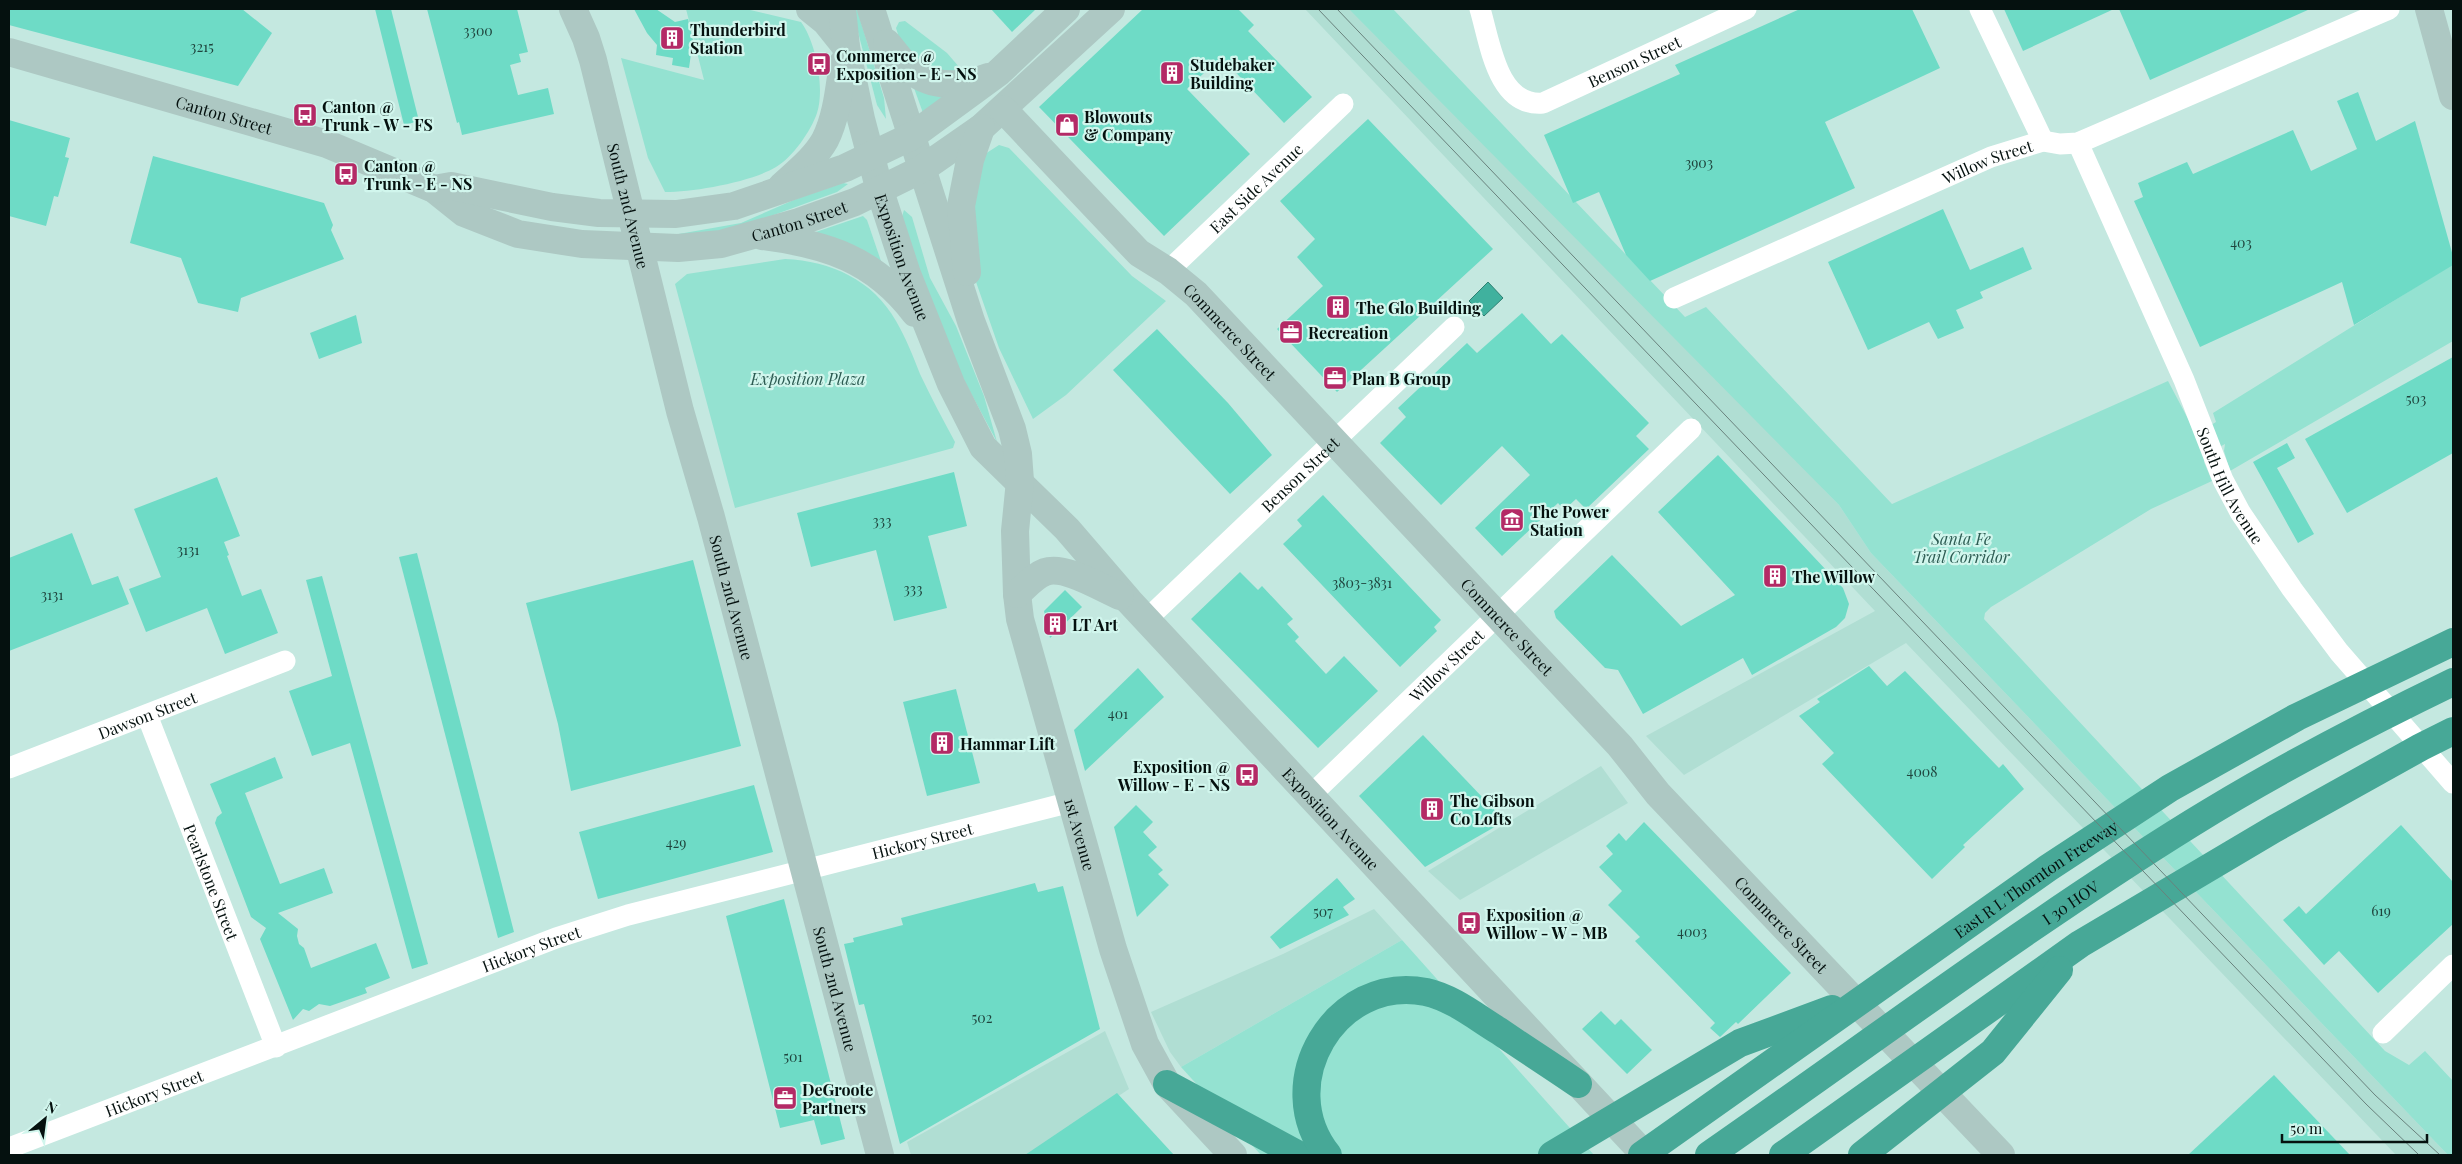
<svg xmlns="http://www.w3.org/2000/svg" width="2462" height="1164" font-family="'Playfair Display',serif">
<rect width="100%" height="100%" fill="#c4e8e0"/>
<g fill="#b0ded3">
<polygon points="1305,9 1359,9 1839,505 1871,553 2448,1155 2396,1155 1906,643 1684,775 1646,736 1875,611"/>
<polygon points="1601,766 1628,803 1460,900 1428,871"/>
<polygon points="1374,909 1402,940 1181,1067 1170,1052 1151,1012 1283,954"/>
<polygon points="1105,1031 1129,1089 1030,1155 911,1155 907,1142"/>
</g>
<g fill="#94e2d1">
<path d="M686 9H746L801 22C816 42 825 89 817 113 811 131 792 158 776 167 751 182 694 192 665 192L648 158 621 58 704 80Z"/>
<polygon points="852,9 857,9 884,98 886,119 877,105"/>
<polygon points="1349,9 1393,9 1685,317 1706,307 1892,504 2168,381 2196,434 2216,422 2213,413 2453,264 2453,341 2230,471 2224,451 2225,444 2206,454 2204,462 2212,481 2151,509 1991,607 1985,613 1984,619 2385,1051 2409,1065 2425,1051 2453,1081 2453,1155 2448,1155 1871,553 1839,505"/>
<polygon points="905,21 947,53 960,68 959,75 926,70 900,41 896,28 899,22"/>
<polygon points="914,88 947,97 923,113"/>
<polygon points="999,145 1009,148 1132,276 1166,301 1066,395 1033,419 999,348 975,279 970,210 985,154"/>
<polygon points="843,183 848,184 837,192 727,232 673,235 741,223 796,199"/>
<polygon points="904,210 912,217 930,278 956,326 984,396 997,442 951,356 901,220"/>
<polygon points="863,216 867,220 883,267 810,234"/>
<path d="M785 259C831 261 873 280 896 321 906 338 913 356 920 374 931 397 943 420 955 442L953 448 735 508 675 284 687 274Z"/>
<polygon points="1402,940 1594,1155 1261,1155 1181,1067"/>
</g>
<polygon fill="#40b19e" stroke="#2e8173" points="1488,282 1503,298 1484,316 1469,301"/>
<g fill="#6edbc6">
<polygon points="9,9 242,9 272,33 238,86 9,25"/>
<polygon points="375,9 391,9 419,121 404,125"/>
<polygon points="427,9 517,9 528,52 519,54 521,62 510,65 518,95 548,88 554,114 462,135 459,122 457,123"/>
<polygon points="634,9 656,9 675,22 688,19 693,40 689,68 672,65 673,58 656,55 657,45 647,33"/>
<polygon points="991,9 1036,9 1012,32"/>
<polygon points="1143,9 1238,9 1254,25 1248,31 1312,97 1284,123 1221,57 1187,89 1250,154 1164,236 1039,107"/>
<polygon points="1800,9 1912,9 1940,68 1825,122 1855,188 1650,281 1626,255 1599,192 1573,203 1544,135 1680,74 1675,65"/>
<polygon points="2004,9 2114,9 2023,51"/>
<polygon points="2119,9 2310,9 2150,80"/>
<polygon points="2358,92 2376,141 2415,121 2453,256 2453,265 2354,325 2342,282 2200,347 2134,201 2143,197 2138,183 2187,162 2193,174 2293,130 2311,171 2357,149 2337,101"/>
<polygon points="1368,119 1493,249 1337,392 1277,329 1323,286 1297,257 1315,239 1280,201"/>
<polygon points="9,120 70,138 65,157 69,158 58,197 54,196 46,226 9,216"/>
<polygon points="153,156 324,203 333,225 331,230 344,259 241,298 238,312 198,303 181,258 130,243"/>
<polygon points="1943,209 1970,270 2023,247 2032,269 1980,292 1983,298 1956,310 1964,328 1938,339 1929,322 1868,350 1828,262"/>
<polygon points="1522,313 1551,344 1562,334 1649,423 1636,436 1649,449 1586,509 1576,499 1564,510 1558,503 1502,556 1475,528 1530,475 1502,446 1441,505 1380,443 1406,417 1398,408 1467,343 1477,353"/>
<polygon points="356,315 362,343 319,359 310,333"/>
<polygon points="1157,329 1228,403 1272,455 1230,494 1113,370"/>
<polygon points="2453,357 2453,453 2347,513 2305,439"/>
<polygon points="2287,443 2295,458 2277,468 2314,534 2298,543 2253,462"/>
<polygon points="1718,455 1843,588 1849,604 1845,618 1836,627 1752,675 1743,658 1643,714 1618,670 1605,668 1556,618 1554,611 1612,555 1681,626 1735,595 1658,512"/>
<polygon points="954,472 967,526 928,536 947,608 894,621 876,550 811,567 797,513"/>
<polygon points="217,477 240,536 224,542 229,555 227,556 242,596 261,589 278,633 225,654 207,608 146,632 129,589 161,577 134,509"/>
<polygon points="1323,495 1441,620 1434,627 1437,631 1400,667 1283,544 1302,526 1297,520"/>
<polygon points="72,533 92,585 118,576 129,604 9,651 9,558"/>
<polygon points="417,553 514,932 498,938 399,557"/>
<polygon points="693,560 741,746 571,791 558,724 526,603"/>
<polygon points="1240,572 1258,590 1262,586 1293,619 1287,624 1299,637 1295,641 1326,674 1344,656 1378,691 1318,748 1191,619"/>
<polygon points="322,576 428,964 412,969 350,743 312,756 289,691 332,676 306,580"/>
<polygon points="1065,590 1082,607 1050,638 1044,611"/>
<polygon points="1869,666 1887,686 1905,671 1999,768 2003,764 2024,789 1963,845 1965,847 1932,879 1822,764 1834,753 1799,716 1820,702 1817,699"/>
<polygon points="1138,668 1164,697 1085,771 1074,730"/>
<polygon points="956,689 980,783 927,796 903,702"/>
<polygon points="1423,735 1505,821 1425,867 1359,796"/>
<polygon points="275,757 283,778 245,793 280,884 324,868 333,893 278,913 298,929 297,936 299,944 304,948 311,968 376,943 390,978 365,988 367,993 330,1006 319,1004 309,1011 303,1009 293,1020 260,939 266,928 251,917 215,823 217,817 222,813 210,784"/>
<polygon points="754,785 773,852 598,899 579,832"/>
<polygon points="1136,805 1153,822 1143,832 1157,847 1148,855 1163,870 1158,874 1169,885 1137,917 1114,827"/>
<polygon points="1644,822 1791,973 1738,1024 1736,1022 1720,1037 1710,1028 1715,1023 1635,941 1640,937 1608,905 1622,891 1599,867 1613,854 1606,846 1619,833 1626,841"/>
<polygon points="2401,825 2453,882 2453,924 2378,993 2339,951 2324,965 2283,920 2299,906 2306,914"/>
<polygon points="1337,878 1355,899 1343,907 1349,915 1280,949 1270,937"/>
<polygon points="1035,883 1038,892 1063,886 1100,1029 900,1144 864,1004 859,1005 844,944 854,942 853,938 903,925 901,918"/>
<polygon points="784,899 845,1139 821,1145 814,1120 780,1128 726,916"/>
<polygon points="1601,1011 1615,1025 1621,1019 1652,1050 1627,1074 1582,1029"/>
<polygon points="2274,1075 2350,1155 2188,1155"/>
<polygon points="1117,1093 1174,1155 1025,1155"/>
</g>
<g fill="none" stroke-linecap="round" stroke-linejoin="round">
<g stroke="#fff" stroke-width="21">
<path id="s1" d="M1480 9C1490 42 1497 107 1543 103L1746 9"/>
<polyline points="1980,9 2043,141"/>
<path id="s2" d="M2078 143 2184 380 2223 480 2240 512 2292 589 2339 652 2453 783"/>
<path id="s3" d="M1168 271 1343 104"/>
<path id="s4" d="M1674 298 1991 157 2043 141 2060 144 2078 143 2389 9"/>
<path id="s5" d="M1146 620 1454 327"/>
<path id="s6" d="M147 715 276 1047"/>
<path id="s7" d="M9 768 285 661"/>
<path id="s8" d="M1310 796 1691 429"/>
<polyline points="2383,1033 2453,965"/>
<path id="s9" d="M9 1148 556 938 628 915 1071 802"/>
</g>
<g stroke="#adc8c3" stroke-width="28">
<path id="s10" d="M573 9 586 38 593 60 680 411 711 517 880 1155"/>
<polyline points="810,9 826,22 846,47"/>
<path id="s11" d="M842 9 846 47 861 119 880 191 907 274 951 384 983 447 1067 529 1129 601 1645 1155"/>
<path id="s12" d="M871 9 971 321 1012 429 1018 454 1020 481 1015 531 1017 594 1020 619 1113 949 1145 1044 1167 1084 1233 1155"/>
<polyline points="2429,9 2453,96"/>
<path d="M887 43C895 52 902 63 910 70 933 88 962 87 988 77"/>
<path id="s13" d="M9 52 327 144 434 189 464 213 518 234 582 244 678 248 721 244 799 222 855 202 922 169 981 128 1111 9"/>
<path id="s14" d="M1003 109 1139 253 1168 271 1196 294 1620 746 1658 794 2001 1155"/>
<path d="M782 186C797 172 815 158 825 140 837 116 839 89 843 63"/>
<polyline points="434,189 451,186 552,207 599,213 676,214 734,206 845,168 912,136 998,73 1066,9"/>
<path d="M762 236C826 244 874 259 915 313"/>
<polyline points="967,272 961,206 970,160 981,128"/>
<path d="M1017 594C1025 587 1034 576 1045 572 1065 565 1101 588 1120 596"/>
</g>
<g stroke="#47a897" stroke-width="28">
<polyline points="1167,1084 1299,1155"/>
<path d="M1328 1155C1271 1084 1335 974 1426 992 1453 998 1476 1017 1499 1031 1525 1049 1552 1066 1578 1084"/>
<polyline points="1552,1155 1740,1043 1832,1009"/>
<path id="s15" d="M1642 1155 2048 868 2170 788 2297 717 2453 642"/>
<path id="s16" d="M1709 1155C1869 1044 2026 926 2192 823 2276 771 2364 725 2453 682"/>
<polyline points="1783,1155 2080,944 2274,829 2421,747 2453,731"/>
<polyline points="1862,1155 1993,1052 2059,970"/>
</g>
<g stroke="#69827d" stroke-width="1">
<polyline points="1318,9 2366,1104 2419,1155"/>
<polyline points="1337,9 2375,1095 2440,1155"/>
</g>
</g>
<defs>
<symbol id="building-square" viewBox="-11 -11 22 22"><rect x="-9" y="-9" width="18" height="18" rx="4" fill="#b42a66" stroke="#d1f6ed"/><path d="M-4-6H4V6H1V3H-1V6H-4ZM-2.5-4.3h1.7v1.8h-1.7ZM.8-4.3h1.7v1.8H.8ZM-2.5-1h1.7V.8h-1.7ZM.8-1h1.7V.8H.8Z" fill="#fff"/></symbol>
<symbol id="bus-square" viewBox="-11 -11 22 22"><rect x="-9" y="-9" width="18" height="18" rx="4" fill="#b42a66" stroke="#d1f6ed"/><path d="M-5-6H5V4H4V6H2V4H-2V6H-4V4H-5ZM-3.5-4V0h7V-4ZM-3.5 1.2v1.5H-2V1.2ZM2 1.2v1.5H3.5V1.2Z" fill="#fff"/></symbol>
<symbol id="shop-square" viewBox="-11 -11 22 22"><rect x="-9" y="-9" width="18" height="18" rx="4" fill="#b42a66" stroke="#d1f6ed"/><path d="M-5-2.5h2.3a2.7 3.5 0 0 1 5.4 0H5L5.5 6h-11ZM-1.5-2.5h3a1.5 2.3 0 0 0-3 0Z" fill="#fff"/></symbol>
<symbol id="office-square" viewBox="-11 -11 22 22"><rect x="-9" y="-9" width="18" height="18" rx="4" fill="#b42a66" stroke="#d1f6ed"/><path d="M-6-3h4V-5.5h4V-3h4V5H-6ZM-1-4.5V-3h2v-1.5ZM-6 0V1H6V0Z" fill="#fff"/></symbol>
<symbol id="museum-square" viewBox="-11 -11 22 22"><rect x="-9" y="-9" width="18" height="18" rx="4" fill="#b42a66" stroke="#d1f6ed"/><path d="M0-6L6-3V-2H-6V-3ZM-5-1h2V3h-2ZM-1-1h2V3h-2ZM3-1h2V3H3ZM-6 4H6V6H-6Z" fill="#fff"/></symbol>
</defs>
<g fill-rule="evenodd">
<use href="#building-square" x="658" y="24" width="28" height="28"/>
<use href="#bus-square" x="805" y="50" width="28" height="28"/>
<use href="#building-square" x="1158" y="59" width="28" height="28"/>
<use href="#bus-square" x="291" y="101" width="28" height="28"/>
<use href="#shop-square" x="1053" y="111" width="28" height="28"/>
<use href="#bus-square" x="332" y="160" width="28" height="28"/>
<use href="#building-square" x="1324" y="293" width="28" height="28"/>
<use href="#office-square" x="1277" y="318" width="28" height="28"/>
<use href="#office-square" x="1321" y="364" width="28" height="28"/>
<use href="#museum-square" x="1498" y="506" width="28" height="28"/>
<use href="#building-square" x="1761" y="562" width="28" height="28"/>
<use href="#building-square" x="1041" y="610" width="28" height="28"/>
<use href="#building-square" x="928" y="729" width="28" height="28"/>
<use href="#bus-square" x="1233" y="761" width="28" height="28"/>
<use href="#building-square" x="1418" y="795" width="28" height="28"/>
<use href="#bus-square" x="1455" y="909" width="28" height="28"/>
<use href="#office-square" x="771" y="1084" width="28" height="28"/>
</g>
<g text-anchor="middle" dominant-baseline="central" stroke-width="4.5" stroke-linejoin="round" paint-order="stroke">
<g font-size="14" fill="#1f443d">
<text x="478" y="30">3300</text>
<text x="202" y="46">3215</text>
<text x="1699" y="162">3903</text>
<text x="2241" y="242">403</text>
<text x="2416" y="398">503</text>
<text x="882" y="520">333</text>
<text x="188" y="549">3131</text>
<text x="1362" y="582">3803-3831</text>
<text x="913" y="588">333</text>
<text x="52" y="594">3131</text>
<text x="1118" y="713">401</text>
<text x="1922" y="771">4008</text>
<text x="676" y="842">429</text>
<text x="2381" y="910">619</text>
<text x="1323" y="911">507</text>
<text x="1692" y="931">4003</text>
<text x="982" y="1017">502</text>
<text x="793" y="1056">501</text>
</g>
<g font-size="16" font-weight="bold" fill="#05110f" stroke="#d1f6ed" text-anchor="start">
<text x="690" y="29">Thunderbird<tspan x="690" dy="18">Station</tspan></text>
<text x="836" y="55">Commerce @<tspan x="836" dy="18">Exposition - E - NS</tspan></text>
<text x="1190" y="64">Studebaker<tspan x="1190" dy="18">Building</tspan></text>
<text x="322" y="106">Canton @<tspan x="322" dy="18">Trunk - W - FS</tspan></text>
<text x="1084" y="116">Blowouts<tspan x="1084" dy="18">&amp; Company</tspan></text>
<text x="364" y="165">Canton @<tspan x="364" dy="18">Trunk - E - NS</tspan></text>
<text x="1356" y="307">The Glo Building</text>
<text x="1308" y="332">Recreation</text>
<text x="1352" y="378">Plan B Group</text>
<text x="1530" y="511">The Power<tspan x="1530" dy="18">Station</tspan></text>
<text x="1792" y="576">The Willow</text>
<text x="1072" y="624">LT Art</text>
<text x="960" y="743">Hammar Lift</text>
<text x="1230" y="766" text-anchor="end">Exposition @<tspan x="1230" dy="18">Willow - E - NS</tspan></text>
<text x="1450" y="800">The Gibson<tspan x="1450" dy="18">Co Lofts</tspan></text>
<text x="1486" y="914">Exposition @<tspan x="1486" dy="18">Willow - W - MB</tspan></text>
<text x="802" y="1089">DeGroote<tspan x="802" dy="18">Partners</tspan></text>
</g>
<g font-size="16" fill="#05110f" stroke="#d1f6ed">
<text stroke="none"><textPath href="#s1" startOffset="224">Benson Street</textPath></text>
<text stroke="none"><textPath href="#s13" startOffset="224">Canton Street</textPath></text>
<text stroke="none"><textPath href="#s4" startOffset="342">Willow Street</textPath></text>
<text stroke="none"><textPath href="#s3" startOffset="121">East Side Avenue</textPath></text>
<text stroke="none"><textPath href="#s10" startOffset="205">South 2nd Avenue</textPath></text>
<text stroke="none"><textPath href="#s13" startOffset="829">Canton Street</textPath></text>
<text stroke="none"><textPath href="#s11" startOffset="256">Exposition Avenue</textPath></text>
<text stroke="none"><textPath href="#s14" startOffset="319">Commerce Street</textPath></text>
<text stroke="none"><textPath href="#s5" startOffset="212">Benson Street</textPath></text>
<text stroke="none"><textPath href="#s2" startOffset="375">South Hill Avenue</textPath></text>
<text stroke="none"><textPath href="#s10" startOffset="610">South 2nd Avenue</textPath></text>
<text stroke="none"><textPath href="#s14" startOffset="724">Commerce Street</textPath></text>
<text stroke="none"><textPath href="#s8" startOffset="189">Willow Street</textPath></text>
<text stroke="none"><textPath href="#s7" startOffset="148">Dawson Street</textPath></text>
<text stroke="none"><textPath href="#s11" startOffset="972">Exposition Avenue</textPath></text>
<text stroke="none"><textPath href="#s12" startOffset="858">1st Avenue</textPath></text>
<text stroke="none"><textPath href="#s9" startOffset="965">Hickory Street</textPath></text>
<text stroke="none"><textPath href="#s15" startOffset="481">East R L Thornton Freeway</textPath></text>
<text stroke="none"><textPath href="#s6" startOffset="179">Pearlstone Street</textPath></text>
<text stroke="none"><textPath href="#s16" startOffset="441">I 30 HOV</textPath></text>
<text stroke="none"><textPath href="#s14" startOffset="1129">Commerce Street</textPath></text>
<text stroke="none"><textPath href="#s9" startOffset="559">Hickory Street</textPath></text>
<text stroke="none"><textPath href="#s10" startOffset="1015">South 2nd Avenue</textPath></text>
<text stroke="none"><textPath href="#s9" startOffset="155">Hickory Street</textPath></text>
</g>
<g font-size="16" font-style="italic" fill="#2c5b52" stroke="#d1f6ed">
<text x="808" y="378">Exposition Plaza</text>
<text x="1961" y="538">Santa Fe<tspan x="1961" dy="18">Trail Corridor</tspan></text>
</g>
</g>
<rect width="2462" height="1164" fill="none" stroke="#05110f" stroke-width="20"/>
<g transform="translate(45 1119) rotate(29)" stroke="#d1f6ed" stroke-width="4" paint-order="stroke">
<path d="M0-4L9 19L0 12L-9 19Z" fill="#05110f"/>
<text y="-8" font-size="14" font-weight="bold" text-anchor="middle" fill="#05110f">N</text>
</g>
<path d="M2282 1134v8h145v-8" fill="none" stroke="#05110f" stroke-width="2.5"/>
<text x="2290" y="1134" font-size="15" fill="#05110f" stroke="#d1f6ed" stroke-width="4" paint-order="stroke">50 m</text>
</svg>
